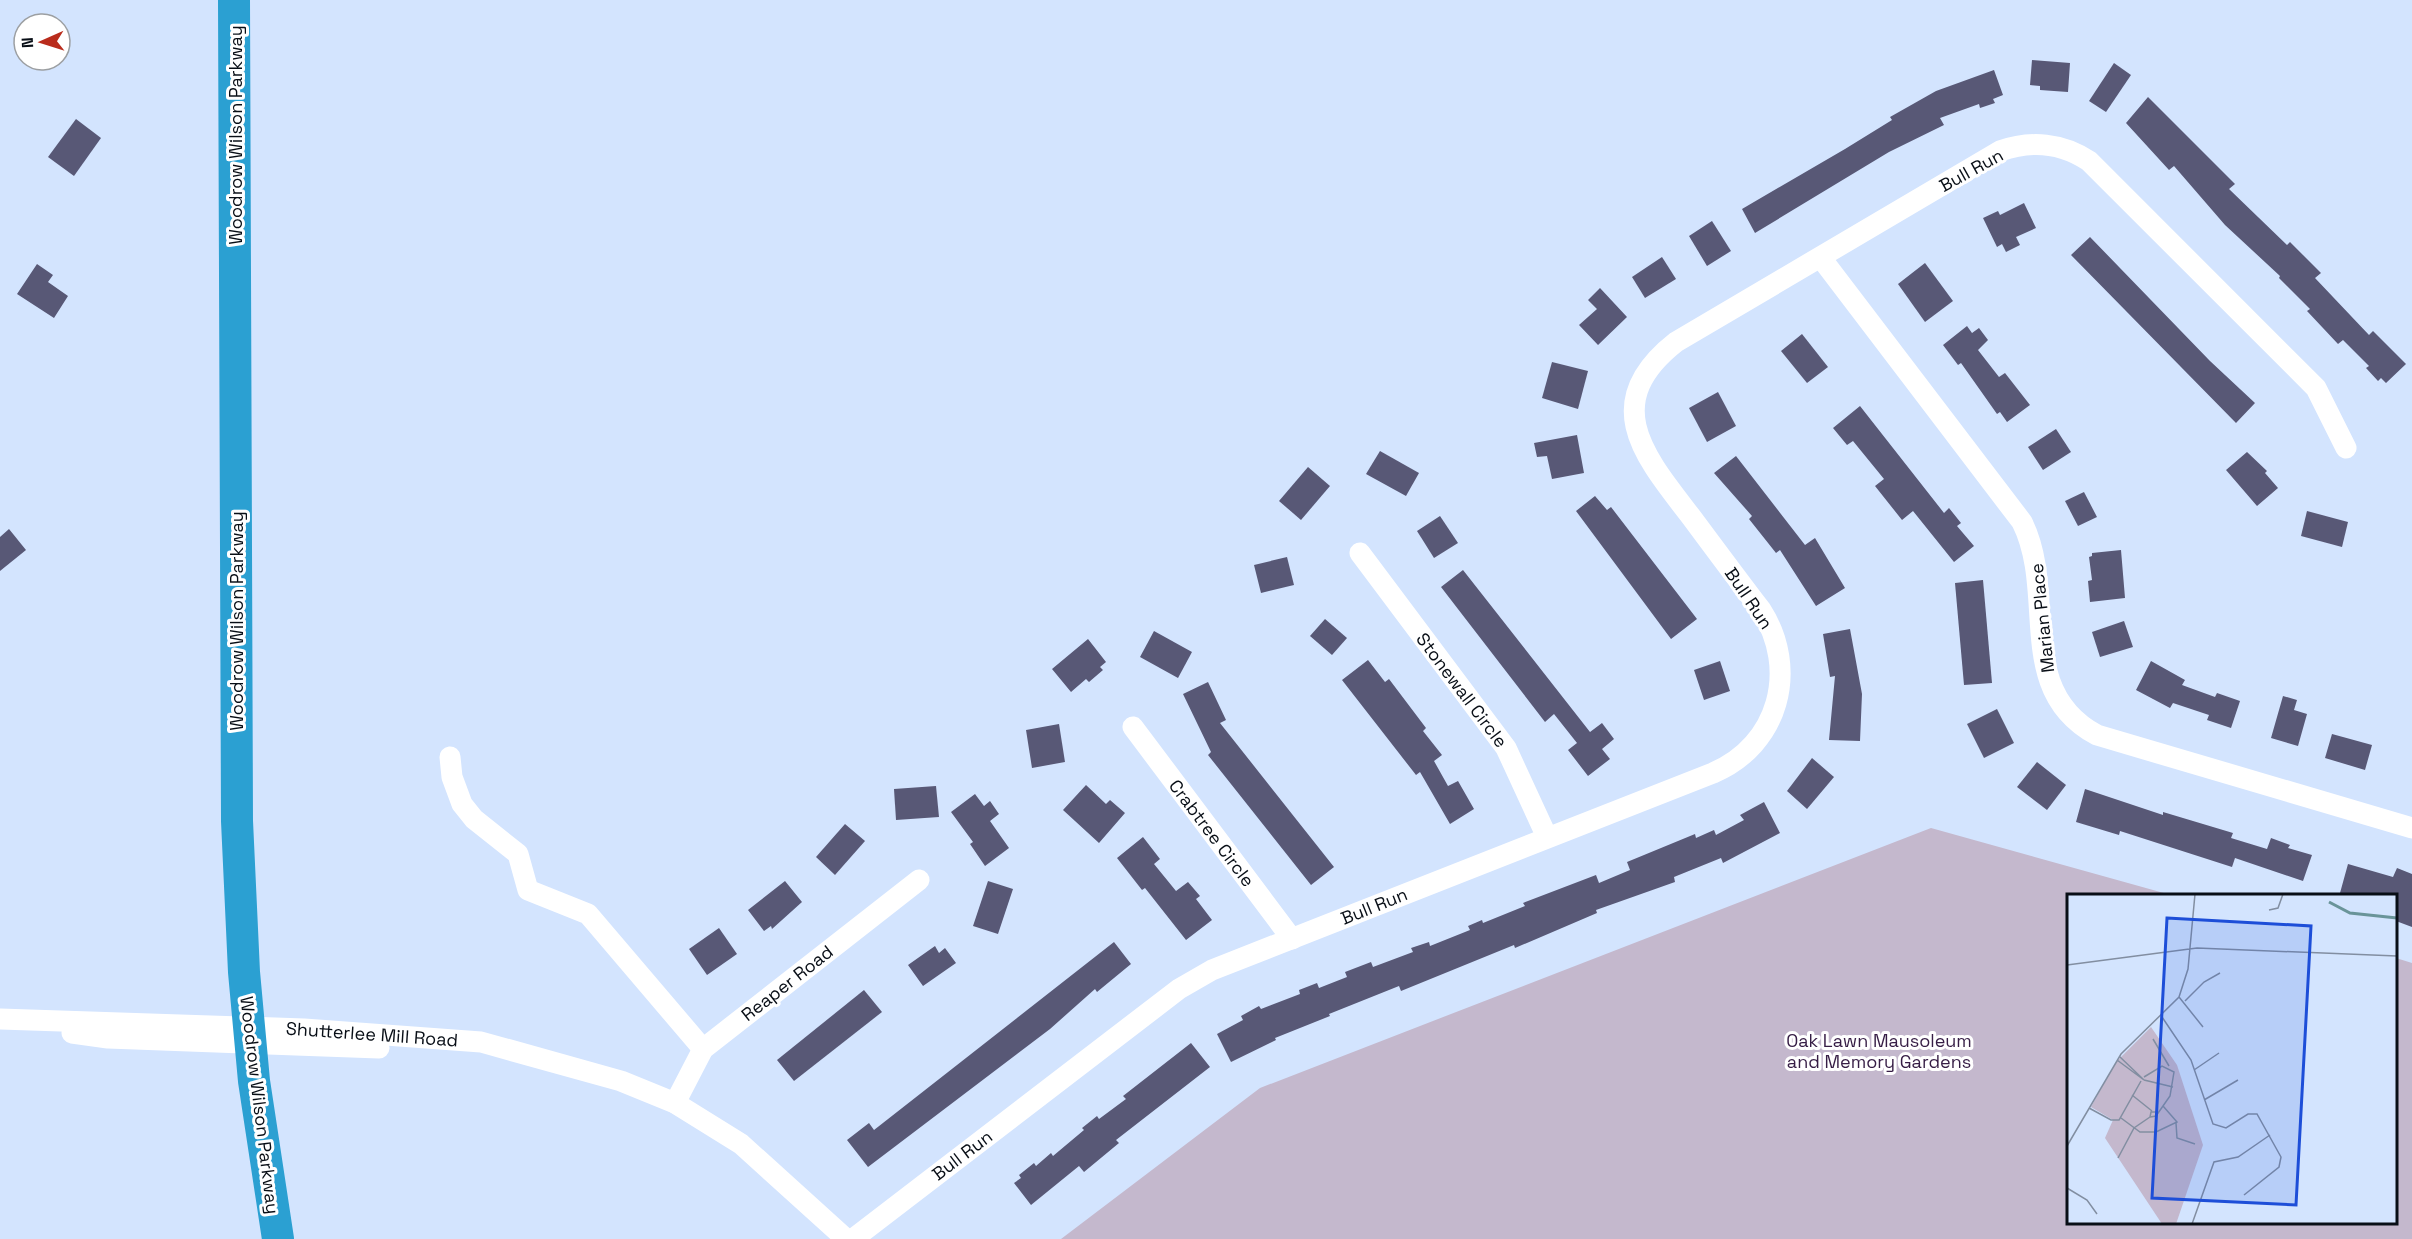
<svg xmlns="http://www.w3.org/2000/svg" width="2412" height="1239" font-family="'Space Grotesk',sans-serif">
<rect width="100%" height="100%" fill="#d3e4fe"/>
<polygon fill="#c4b8cd" points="1931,828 2171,895 2068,896 2068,1222 2396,1222 2396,958 2412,963 2412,1239 1061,1239 1260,1088"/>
<g fill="#585876">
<polygon points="2032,60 2070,63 2068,92 2040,90 2040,86 2030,85"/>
<polygon points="2114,63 2131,75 2106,112 2089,101"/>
<polygon points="1994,70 2003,95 1993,99 1995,103 1980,108 1979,104 1940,118 1944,125 1889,152 1755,233 1742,209 1845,149 1892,120 1890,117 1936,91"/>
<polygon points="2148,97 2235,184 2229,189 2287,245 2290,242 2321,273 2315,278 2369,335 2373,331 2406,364 2386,383 2381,378 2378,381 2366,368 2369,366 2343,340 2338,344 2307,311 2310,309 2279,278 2280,276 2225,225 2174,166 2169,170 2126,123"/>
<polygon points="76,119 101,138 74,176 48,157"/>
<polygon points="2024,203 2036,228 2016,237 2020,245 2006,252 2002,244 1997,247 1983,218 1998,211 2000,215"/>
<polygon points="1712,221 1731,251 1707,266 1689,236"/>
<polygon points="2090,237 2210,361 2255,403 2236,423 2071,255"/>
<polygon points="1662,257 1676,279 1645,298 1632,277"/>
<polygon points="1925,263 1953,301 1925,322 1898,284"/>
<polygon points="37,264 53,275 48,282 68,296 54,318 17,294"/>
<polygon points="1600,288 1627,317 1598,345 1579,325 1597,309 1588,300"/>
<polygon points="1967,326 1972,333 1979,328 1988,340 1978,350 1999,377 2005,373 2030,405 2007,422 2000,412 1997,414 1961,363 1958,365 1943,345"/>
<polygon points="1802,334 1828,367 1807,383 1781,351"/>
<polygon points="1552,362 1588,371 1578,409 1542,398"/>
<polygon points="1718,392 1736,426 1707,442 1689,408"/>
<polygon points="1860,406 1944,513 1949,508 1961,523 1957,526 1974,546 1954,562 1913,511 1902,520 1875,486 1884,479 1853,441 1847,445 1833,428"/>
<polygon points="2056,429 2071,452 2043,470 2028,447"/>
<polygon points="1577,435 1584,473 1552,479 1547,456 1537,457 1534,443"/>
<polygon points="1380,451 1419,473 1406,496 1366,474"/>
<polygon points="2247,452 2267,471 2265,473 2278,488 2257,506 2226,470"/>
<polygon points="1736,456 1805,545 1815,538 1845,588 1816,606 1780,550 1776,553 1749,519 1752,516 1714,473"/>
<polygon points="1308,467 1330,486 1301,520 1279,501"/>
<polygon points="2084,492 2097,517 2078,526 2065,501"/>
<polygon points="1595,496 1607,510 1611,507 1697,619 1671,639 1576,511"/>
<polygon points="2307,511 2348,522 2342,547 2301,536"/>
<polygon points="1440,516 1458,543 1434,558 1417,531"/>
<polygon points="9,529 26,550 0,571 0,537"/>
<polygon points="2121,550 2125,598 2090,602 2088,581 2092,580 2089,557 2092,556 2092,553"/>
<polygon points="1287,557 1294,585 1261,593 1254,565"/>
<polygon points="1463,570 1590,732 1602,723 1614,739 1602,749 1610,759 1588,776 1568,750 1577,743 1554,714 1545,722 1441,587"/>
<polygon points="1983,580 1992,683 1964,685 1955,583"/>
<polygon points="1325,619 1347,638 1332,655 1310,636"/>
<polygon points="2124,621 2133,647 2100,657 2092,632"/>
<polygon points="1850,629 1862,694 1860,741 1829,740 1835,676 1830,677 1823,634"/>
<polygon points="1154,631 1192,652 1178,678 1140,657"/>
<polygon points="1088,639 1106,662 1100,667 1103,670 1089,682 1086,679 1071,692 1052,669"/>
<polygon points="1368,660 1385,682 1389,679 1426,728 1423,731 1442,755 1434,761 1448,786 1458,781 1474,809 1450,824 1420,772 1416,775 1342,680"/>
<polygon points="1720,661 1730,691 1704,700 1694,670"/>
<polygon points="2151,661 2185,680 2182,685 2215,697 2217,693 2240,701 2231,728 2207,720 2209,715 2173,703 2170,708 2136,690"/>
<polygon points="1208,682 1226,720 1220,723 1334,867 1311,885 1208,755 1211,752 1183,694"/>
<polygon points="2283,696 2297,700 2294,710 2307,714 2298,746 2271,738"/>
<polygon points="1997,709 2014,743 1984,758 1967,724"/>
<polygon points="1059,724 1065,762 1032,768 1026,730"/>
<polygon points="2332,734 2372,745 2365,770 2325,758"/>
<polygon points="1812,758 1834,777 1807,809 1787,791"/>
<polygon points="2037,762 2066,785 2047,810 2017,787"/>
<polygon points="1086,785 1106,804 1110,800 1125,813 1099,843 1063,810"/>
<polygon points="936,786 939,817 896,820 894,789"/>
<polygon points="2085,789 2163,815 2163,812 2233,833 2231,838 2267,849 2271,838 2290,845 2288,848 2312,855 2303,881 2235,858 2232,867 2120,831 2119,835 2076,822"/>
<polygon points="975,794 984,806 990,801 999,814 990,821 1009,848 985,866 970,844 973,842 951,812"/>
<polygon points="1764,802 1780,833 1723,863 1721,858 1674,877 1675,882 1596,910 1597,913 1515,948 1514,945 1401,991 1399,986 1329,1014 1330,1016 1275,1038 1276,1040 1231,1062 1217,1034 1243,1020 1241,1016 1259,1006 1261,1009 1300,994 1299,990 1317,983 1319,988 1347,977 1345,972 1371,962 1373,967 1413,952 1411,948 1429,942 1430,946 1470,930 1468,926 1482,920 1483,923 1525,906 1523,903 1596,875 1599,883 1630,870 1627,862 1695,834 1696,838 1714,830 1716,835 1744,820 1740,815"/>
<polygon points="845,824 865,841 835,875 816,857"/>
<polygon points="1143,837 1160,859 1154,864 1176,891 1188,882 1200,896 1196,899 1212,920 1186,940 1145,888 1142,890 1117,858"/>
<polygon points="2348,864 2393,877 2397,868 2412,874 2412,927 2396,921 2396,896 2340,893"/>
<polygon points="785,881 802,902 772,929 771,926 764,931 748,910"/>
<polygon points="988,881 1013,889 998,934 973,926"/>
<polygon points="719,928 737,954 707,975 689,949"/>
<polygon points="1114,942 1131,964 1097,992 1095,989 1050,1029 868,1167 847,1140 869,1123 874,1130"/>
<polygon points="935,946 939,953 945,948 956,963 923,986 908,965"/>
<polygon points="864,990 882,1012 794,1081 777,1060"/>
<polygon points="1191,1043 1210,1067 1116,1140 1119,1143 1084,1172 1079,1166 1031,1205 1014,1183 1021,1178 1019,1175 1034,1163 1036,1166 1051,1153 1053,1156 1084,1130 1082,1128 1097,1116 1099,1119 1126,1099 1123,1096"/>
</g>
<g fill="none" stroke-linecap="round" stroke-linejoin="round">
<g stroke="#fff" stroke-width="21">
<path d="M1821 258 2022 522C2058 594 2013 690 2097 735L2412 828"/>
<polyline points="1360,553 1506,748 1547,837"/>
<polyline points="1133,727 1292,939"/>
<polyline points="450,757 452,777 462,804 474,819 518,854 528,890 588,914 703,1049"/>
<polyline points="0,1019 304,1029 481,1042 621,1081 675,1103 741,1144 846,1239"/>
<polyline points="72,1033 108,1038 379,1048"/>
<polyline points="675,1103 703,1049 919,880"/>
<path d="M853 1239 1179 989 1212 970 1713 773C1779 745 1799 669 1761 610 1738 580 1715 549 1692 518 1646 458 1597 404 1676 342L2000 151C2031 140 2062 143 2089 161L2316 388 2346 448"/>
</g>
<polyline stroke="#2ba0d2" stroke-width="32" points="234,0 237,821 244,972 254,1081 278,1239"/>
</g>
<g text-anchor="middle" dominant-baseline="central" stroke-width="6" stroke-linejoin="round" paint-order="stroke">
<g font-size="18" fill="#080e16" stroke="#fff">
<text transform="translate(235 135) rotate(-90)">Woodrow Wilson Parkway</text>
<text transform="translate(1971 170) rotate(-29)">Bull Run</text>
<text transform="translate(1749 598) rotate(56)">Bull Run</text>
<text transform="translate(2042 618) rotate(-96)">Marian Place</text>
<text transform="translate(236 621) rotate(-90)">Woodrow Wilson Parkway</text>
<text transform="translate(1462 690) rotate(53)">Stonewall Circle</text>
<text transform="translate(1212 833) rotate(53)">Crabtree Circle</text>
<text transform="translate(1374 906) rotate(-22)">Bull Run</text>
<text transform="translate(787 983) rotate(-38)">Reaper Road</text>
<text transform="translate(372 1034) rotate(4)">Shutterlee Mill Road</text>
<text transform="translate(260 1105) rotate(83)">Woodrow Wilson Parkway</text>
<text transform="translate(962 1155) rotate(-37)">Bull Run</text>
</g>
<g font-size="18" fill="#361d45" stroke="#fff">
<text x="1879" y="1040">Oak Lawn Mausoleum<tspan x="1879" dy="21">and Memory Gardens</tspan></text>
</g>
</g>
<g transform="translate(2067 894)">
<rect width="330" height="330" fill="#d3e4fe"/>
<path d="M84 133 110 171 136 251 109 330H95L38 244 46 226 24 213 49 168Z" fill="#c4b8cd"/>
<path fill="none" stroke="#699499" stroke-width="3" d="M262 8 283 19 330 24"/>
<path fill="none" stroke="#828ea1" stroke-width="1.5" d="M202 16 211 14 216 0M0 71 130 54 330 62M112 103 136 133M118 107 137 88 153 79M95 123 124 166 146 230 159 234 181 220H190L214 263 212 273 177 301M86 145 102 172M50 166 77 186 52 162M127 176 152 159M77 183 95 172 107 178 103 202 89 222 83 223 84 218H89M77 186 106 193M65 201 85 217M137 206 171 186M22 214 44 226H52L74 187M54 224 73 238H89L110 228 96 212M109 229 110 244 128 250M0 252 54 160 112 103 121 75 128 0M51 264 67 234 83 223M0 294 20 306 30 320M125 330 147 268 171 263 203 241"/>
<path fill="#1d4ed8" fill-opacity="0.15" stroke="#1d4ed8" stroke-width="3" d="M100 24 244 32 229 311 85 304Z"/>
<rect width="330" height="330" fill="none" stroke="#080e16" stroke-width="3"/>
</g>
<g transform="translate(42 42) rotate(267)"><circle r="28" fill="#ffffff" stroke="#9c9fa2" stroke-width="1.5"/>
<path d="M0-4.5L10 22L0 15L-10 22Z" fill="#b92c1c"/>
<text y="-9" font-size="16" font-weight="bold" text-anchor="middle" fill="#080e16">N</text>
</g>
</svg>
